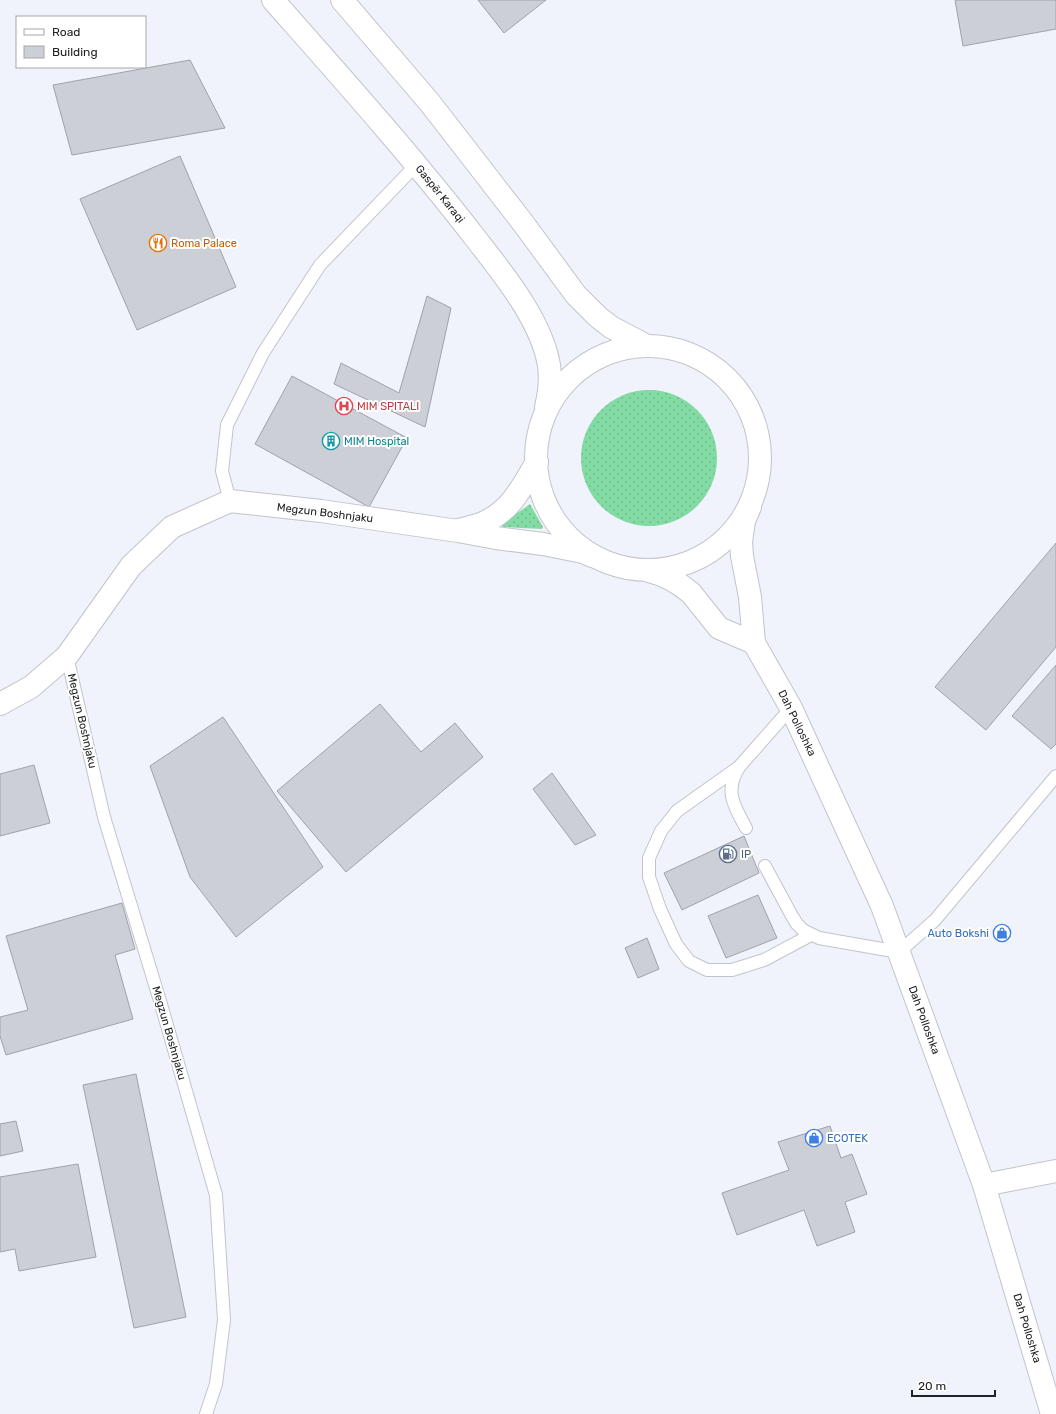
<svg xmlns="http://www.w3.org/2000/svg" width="1056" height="1414" font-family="Rubik,sans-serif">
<defs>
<pattern id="grass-dots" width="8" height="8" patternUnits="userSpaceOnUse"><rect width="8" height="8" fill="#81dba3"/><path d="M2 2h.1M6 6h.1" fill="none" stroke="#6fbc8c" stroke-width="1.8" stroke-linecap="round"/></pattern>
</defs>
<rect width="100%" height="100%" fill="#f0f3fb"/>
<g fill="url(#grass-dots)">
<circle cx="649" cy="458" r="68"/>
<polygon points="530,504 543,527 542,529 503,527 502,525 504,520 516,514"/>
</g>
<g fill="#cdcfd7" stroke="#9fa2a9">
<polygon points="478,0 546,0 504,33"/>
<polygon points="955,0 1056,0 1056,29 963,46"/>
<polygon points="190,60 225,128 72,155 53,85"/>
<polygon points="180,156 236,287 137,330 80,199"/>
<polygon points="427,296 451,308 425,427 334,384 341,363 399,393"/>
<polygon points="292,376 407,438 369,507 255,444"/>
<polygon points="1056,543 1056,647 986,730 935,687"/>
<polygon points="1056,665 1056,744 1051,749 1012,716"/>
<polygon points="380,704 421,752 455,723 483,757 346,872 277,791"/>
<polygon points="223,717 323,867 236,937 190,877 150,766"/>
<polygon points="34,765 50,823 0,836 0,774"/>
<polygon points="552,773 596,835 575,845 533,789"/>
<polygon points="744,836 759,873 682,910 664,873"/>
<polygon points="758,895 777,938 726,958 708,916"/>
<polygon points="122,903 135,949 115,955 133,1019 6,1055 0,1036 0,1017 28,1010 6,936"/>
<polygon points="647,938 659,969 638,978 625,948"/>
<polygon points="136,1074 186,1317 134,1328 83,1085"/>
<polygon points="16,1121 23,1151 0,1156 0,1124"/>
<polygon points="830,1126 841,1158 852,1154 867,1194 845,1202 855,1232 817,1246 804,1210 737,1235 722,1193 789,1170 778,1142"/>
<polygon points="78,1164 96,1257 19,1271 15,1249 0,1252 0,1177"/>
</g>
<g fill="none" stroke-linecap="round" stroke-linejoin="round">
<defs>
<g id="lane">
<polyline points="230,501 222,471 227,425 263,353 320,265 416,165"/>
<polyline points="67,656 104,817 160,1001 216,1195 224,1320 216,1384 206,1414"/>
<polyline points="739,767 677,811 661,831 649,858 649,877 660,909 676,944 689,961 707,970 732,970 764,960 811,935"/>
<path d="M746 828C734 806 724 791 739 767L791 708"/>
<polyline points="765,866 792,916 797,924 803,930 819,938 899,952 935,920 1056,776"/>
</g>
<g id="street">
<path d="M459 530C467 528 475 526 483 523 512 510 521 488 537 462"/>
<polyline points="0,704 31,687 67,656 131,566 172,527 230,501 321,511 458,531 496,538 543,544 583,552 592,556"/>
<polyline points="984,1185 1056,1171"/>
</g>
<g id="secondary">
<path d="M273 0C341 77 410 154 473 235 500 270 536 313 547 356 552 373 550 390 546 407"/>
<polyline points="342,0 430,103 523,223 576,295 598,317 611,327 647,346"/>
<circle cx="648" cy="458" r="112"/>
<polyline points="750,507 744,521 741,542 742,556 750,597 754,643 791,708 882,906 984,1185 1052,1414"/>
<path d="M649 571C666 575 679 583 691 593L719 628 754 643"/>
</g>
</defs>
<use href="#lane" stroke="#c1c4cc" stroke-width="14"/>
<use href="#street" stroke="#c1c4cc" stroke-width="24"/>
<use href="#secondary" stroke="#c1c4cc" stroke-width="24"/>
<use href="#lane" stroke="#fff" stroke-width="12"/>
<use href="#street" stroke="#fff" stroke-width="22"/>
<use href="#secondary" stroke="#fff" stroke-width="22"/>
</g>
<defs>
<symbol id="restaurant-ring" viewBox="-11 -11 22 22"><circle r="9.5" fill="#fff" stroke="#e8710a" stroke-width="1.5"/><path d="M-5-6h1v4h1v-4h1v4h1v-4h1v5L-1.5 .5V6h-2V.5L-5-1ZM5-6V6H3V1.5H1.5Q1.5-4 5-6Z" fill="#e8710a"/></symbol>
<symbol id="hospital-ring" viewBox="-11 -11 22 22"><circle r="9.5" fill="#fff" stroke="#e0444e" stroke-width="1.5"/><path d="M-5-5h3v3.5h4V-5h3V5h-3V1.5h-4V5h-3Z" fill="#e0444e"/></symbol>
<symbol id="building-ring" viewBox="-11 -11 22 22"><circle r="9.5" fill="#fff" stroke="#0f9aa8" stroke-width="1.5"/><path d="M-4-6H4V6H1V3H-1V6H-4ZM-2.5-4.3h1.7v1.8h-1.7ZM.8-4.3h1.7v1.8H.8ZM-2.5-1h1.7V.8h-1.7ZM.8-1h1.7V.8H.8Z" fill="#0f9aa8"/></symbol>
<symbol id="fuel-ring" viewBox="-11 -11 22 22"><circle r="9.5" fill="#fff" stroke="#5c6f8a" stroke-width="1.5"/><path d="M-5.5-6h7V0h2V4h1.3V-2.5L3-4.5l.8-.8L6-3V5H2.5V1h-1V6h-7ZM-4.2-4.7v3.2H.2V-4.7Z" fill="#5c6f8a"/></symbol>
<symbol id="shop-ring" viewBox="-11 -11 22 22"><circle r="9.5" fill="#fff" stroke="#3f7fe0" stroke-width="1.5"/><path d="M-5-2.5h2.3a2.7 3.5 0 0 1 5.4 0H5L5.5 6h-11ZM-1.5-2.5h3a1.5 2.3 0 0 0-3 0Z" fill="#3f7fe0"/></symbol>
</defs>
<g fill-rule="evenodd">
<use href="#restaurant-ring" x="148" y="233" width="20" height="20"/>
<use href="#hospital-ring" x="334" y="396" width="20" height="20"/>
<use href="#building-ring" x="321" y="431" width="20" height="20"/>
<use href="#fuel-ring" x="718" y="844" width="20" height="20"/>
<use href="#shop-ring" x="992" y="923" width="20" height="20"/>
<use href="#shop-ring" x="804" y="1128" width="20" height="20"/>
</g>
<g text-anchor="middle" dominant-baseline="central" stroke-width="4" stroke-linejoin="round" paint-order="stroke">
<g font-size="11" fill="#212224" stroke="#fff">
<text transform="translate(440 194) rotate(51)">Gaspër Karaqi</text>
<text transform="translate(325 513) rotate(7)">Megzun Boshnjaku</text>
<text transform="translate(82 721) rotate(77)">Megzun Boshnjaku</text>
<text transform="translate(797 723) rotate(64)">Dah Polloshka</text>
<text transform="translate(924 1020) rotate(70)">Dah Polloshka</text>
<text transform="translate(169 1033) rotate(74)">Megzun Boshnjaku</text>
<text transform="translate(1027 1328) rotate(73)">Dah Polloshka</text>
</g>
<g font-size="11" fill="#c56008" stroke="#fff" text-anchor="start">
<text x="171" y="243">Roma Palace</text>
</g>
<g font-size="11" fill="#be3a42" stroke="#fff" text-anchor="start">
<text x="357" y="406">MIM SPITALI</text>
</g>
<g font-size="11" fill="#0d838f" stroke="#fff" text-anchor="start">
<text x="344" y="441">MIM Hospital</text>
</g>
<g font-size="11" fill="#4e5e75" stroke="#fff" text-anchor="start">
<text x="741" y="854">IP</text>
</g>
<g font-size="11" fill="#366cbe" stroke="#fff" text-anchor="end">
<text x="989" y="933">Auto Bokshi</text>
<text x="827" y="1138" text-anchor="start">ECOTEK</text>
</g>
</g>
<rect x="16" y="16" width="130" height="52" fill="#ffffff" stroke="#a6a7a7"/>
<rect x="24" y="29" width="20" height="6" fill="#ffffff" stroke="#a6a7a7"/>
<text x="52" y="36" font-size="12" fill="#212224">Road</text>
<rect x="24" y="46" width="20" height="12" fill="#cdcfd7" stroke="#a6a7a7"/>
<text x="52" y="56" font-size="12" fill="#212224">Building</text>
<path d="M912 1390v6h83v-6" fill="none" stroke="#212224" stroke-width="2"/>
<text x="918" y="1390" font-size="12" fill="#212224" stroke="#ffffff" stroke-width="3" paint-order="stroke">20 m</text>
</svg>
